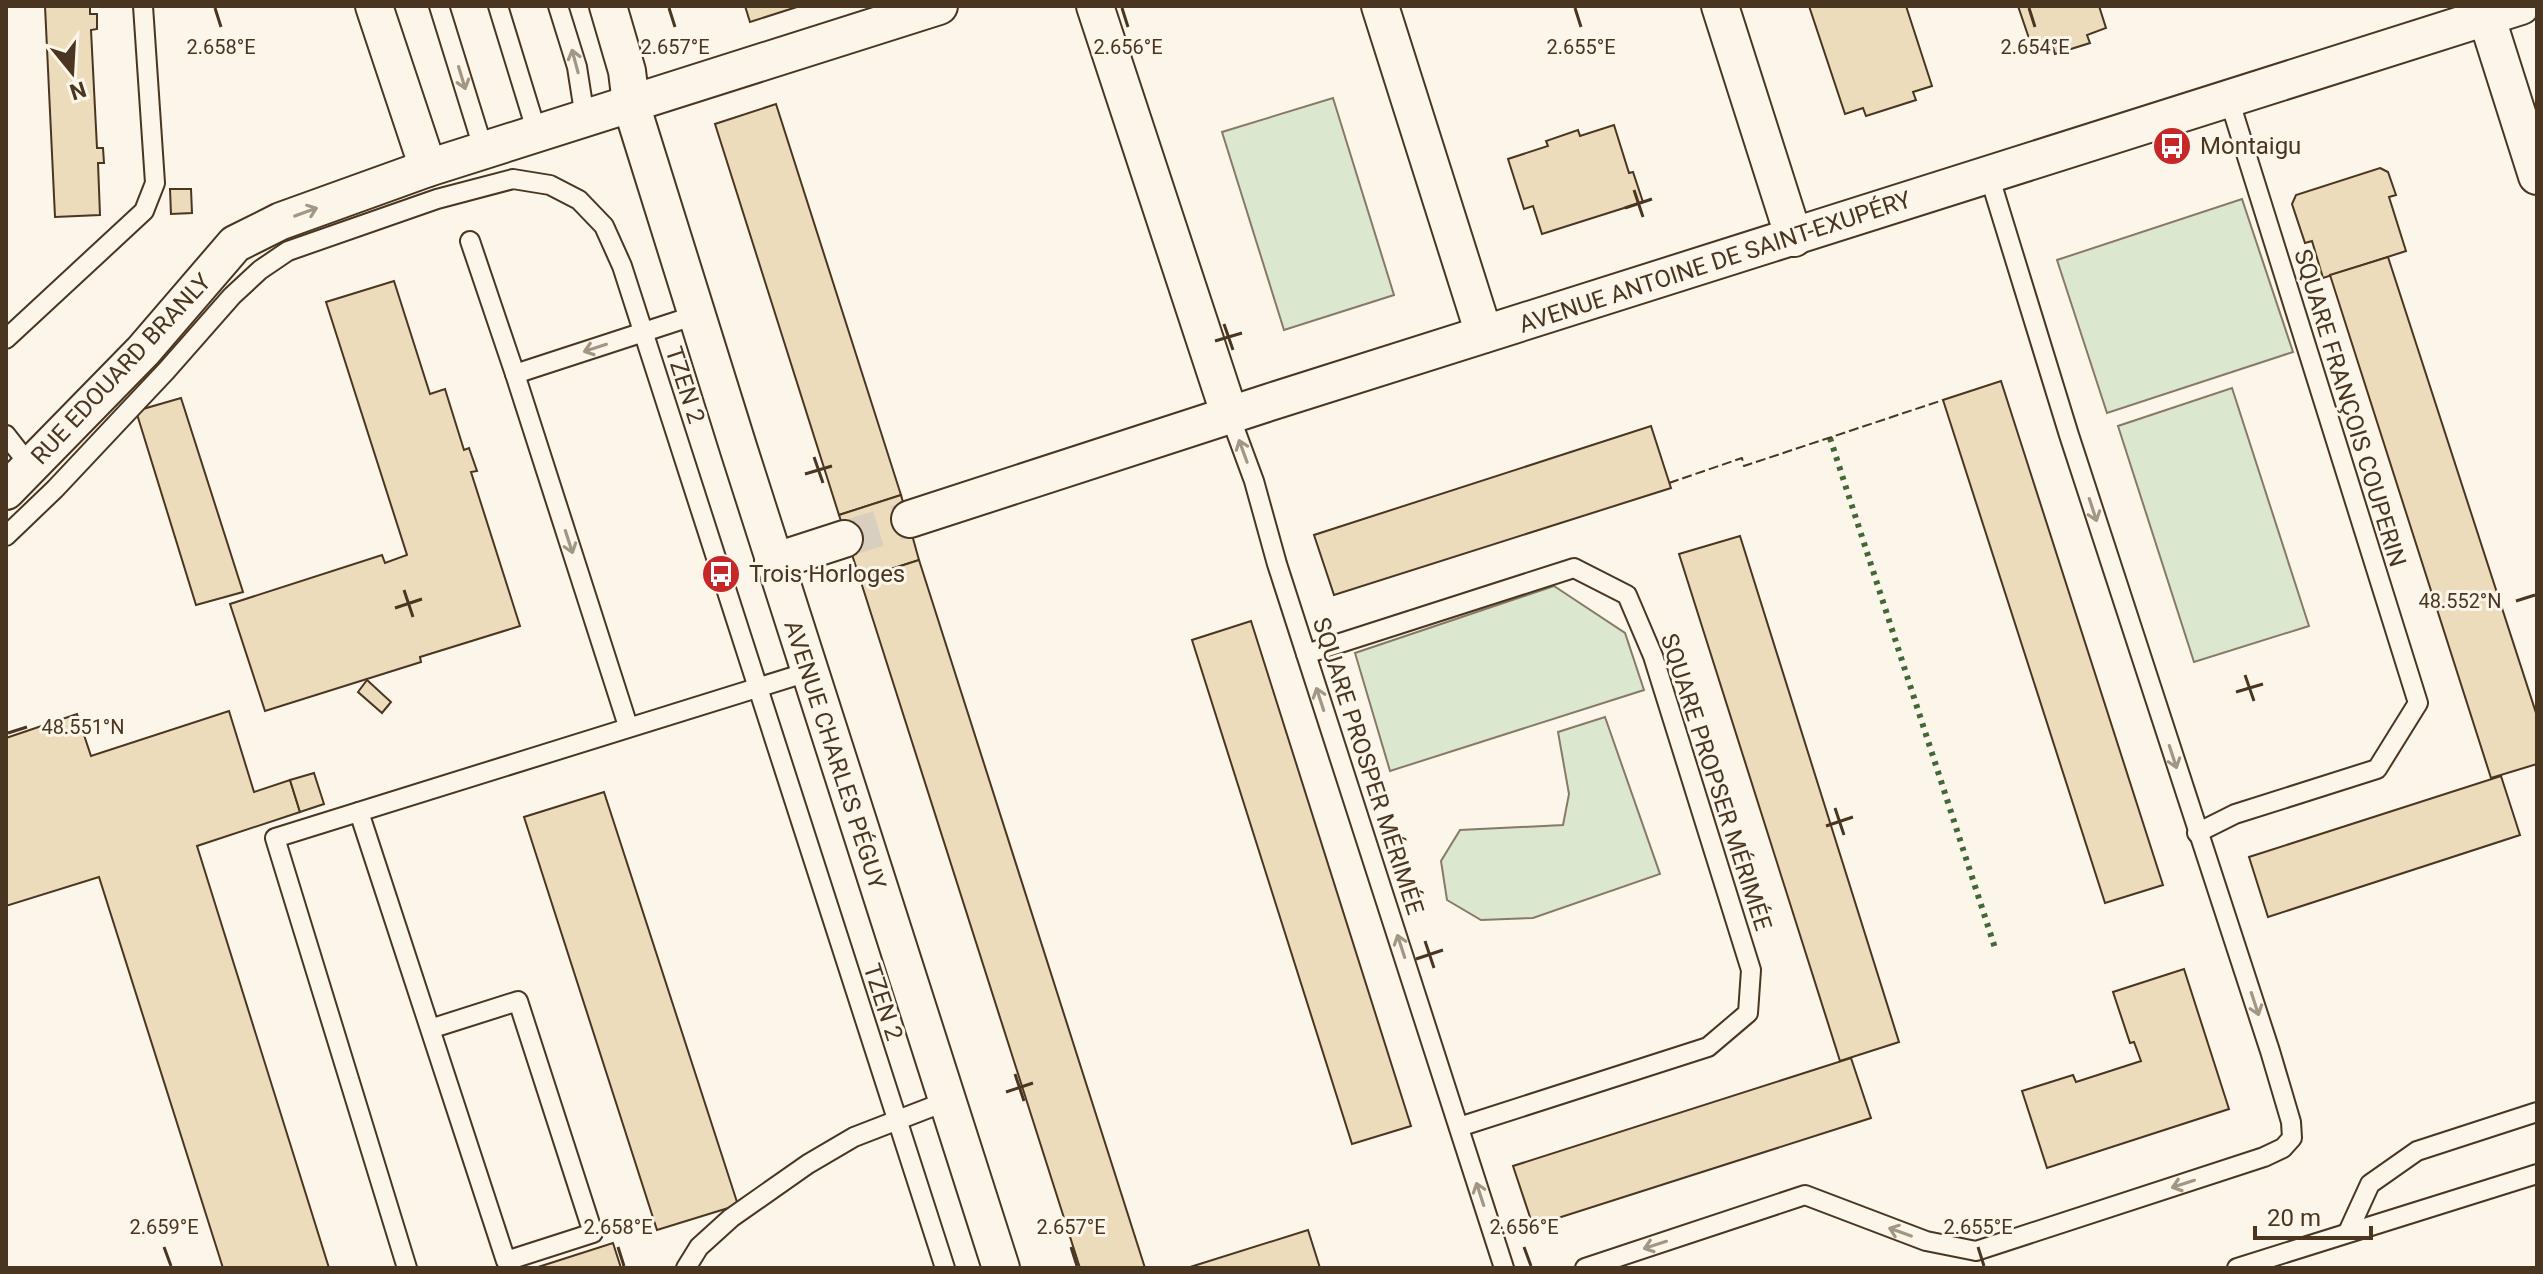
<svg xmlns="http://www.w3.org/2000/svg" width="2543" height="1274" font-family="Roboto,sans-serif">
<rect width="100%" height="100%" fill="#fbf6e9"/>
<g fill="#dce7d0" stroke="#887966" stroke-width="2">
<polygon points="1333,98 1394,295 1284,330 1222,132"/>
<polygon points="2242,199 2293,352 2107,413 2057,260"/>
<polygon points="2232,388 2309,626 2194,662 2118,426"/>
<polygon points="1554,586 1625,633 1644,690 1390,771 1355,653"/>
<polygon points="1605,717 1660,874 1533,918 1481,920 1447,900 1441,861 1460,830 1563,825 1569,794 1558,732"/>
</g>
<g fill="#ecdcbc" stroke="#4a3520" stroke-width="2">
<polygon points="45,6 90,6 90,14 97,14 97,29 91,30 97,148 103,148 104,163 98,163 100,215 55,217"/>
<polygon points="745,6 800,6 750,22"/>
<polygon points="1809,6 1906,6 1932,86 1913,92 1916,100 1866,116 1863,108 1845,114"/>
<polygon points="2018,6 2099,6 2106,28 2087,35 2090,43 2055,54 2053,47 2034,53"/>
<polygon points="776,104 901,495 839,515 715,124"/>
<polygon points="1614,125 1629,173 1633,172 1643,202 1542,234 1533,206 1524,209 1508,159 1548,146 1546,141 1578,130 1580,136"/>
<polygon points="2380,168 2388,172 2396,195 2389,197 2406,251 2323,278 2312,241 2305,243 2292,204 2296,195"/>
<polygon points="170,189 191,189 192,213 171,214"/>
<polygon points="2388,257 2537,716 2537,764 2491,778 2330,275"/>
<polygon points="394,281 430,394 445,389 464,450 469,448 477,471 471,472 520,626 420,657 421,662 265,711 230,604 382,555 385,563 407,555 326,302"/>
<polygon points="2001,381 2163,885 2105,903 1943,400"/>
<polygon points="181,398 243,592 196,605 136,411"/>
<polygon points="1651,426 1671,488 1334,595 1314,535"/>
<polygon points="901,495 919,560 860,579 839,515"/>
<polygon points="1740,536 1899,1042 1840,1061 1679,554"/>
<polygon points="919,560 1145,1268 1080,1268 860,579"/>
<polygon points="1251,621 1411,1126 1352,1144 1192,640"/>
<polygon points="367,680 391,702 382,713 358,692"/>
<polygon points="229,711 254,792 290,780 300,812 197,846 329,1268 223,1268 99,877 6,906 6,738 77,714 91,756"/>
<polygon points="314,773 324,804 300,812 290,780"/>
<polygon points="2501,776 2520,835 2268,917 2249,857"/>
<polygon points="604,792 738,1205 657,1230 524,817"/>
<polygon points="2184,969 2229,1109 2047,1168 2022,1091 2073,1075 2076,1082 2141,1061 2134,1042 2130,1043 2113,992"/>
<polygon points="1851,1058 1871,1118 1533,1226 1513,1166"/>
<polygon points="1308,1230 1320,1268 1187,1268"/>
<polygon points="613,1243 621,1268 535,1268"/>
</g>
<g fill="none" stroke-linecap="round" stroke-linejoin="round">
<polyline stroke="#d8cfc1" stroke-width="36" stroke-dasharray="36 18" stroke-linecap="butt" points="844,539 910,519"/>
<defs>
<g id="service">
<polyline points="439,6 484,151"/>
<polyline points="498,6 537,133"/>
<polyline points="558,6 577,67 585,118"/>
<polyline points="470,241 515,374"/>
<polyline points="6,339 144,211 155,183 143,6"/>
<polyline points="1230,416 1254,481 1277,564 1504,1268"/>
<polyline points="6,435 31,467"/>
<polyline points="6,536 55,489 166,371 232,296 260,270 288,251 437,199 513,179 550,185 579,200 604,226 622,266 945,1268"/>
<polyline points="1306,654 1574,568 1627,595 1653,656 1751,970 1748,1013 1708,1047 1459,1127"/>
<polyline points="628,726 515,374 696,315"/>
<polyline points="359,812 506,1261 593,1233 518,1001 430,1029"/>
<polyline points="2197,833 2235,814 2377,769 2418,703 2229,99"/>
<polyline points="2348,1232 2370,1184 2417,1151 2537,1112"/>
<polyline points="407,1268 275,838 808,672"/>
<polyline points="686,1268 699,1247 731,1218 808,1164 854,1137 947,1101"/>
<polyline points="1585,1268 1805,1195 1926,1241 1976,1251 2264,1157 2283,1148 2292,1138 2291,1122 2270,1051 2069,435 1989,175"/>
<polyline points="2237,1268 2537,1174"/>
</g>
<g id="minor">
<polyline points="374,6 428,168"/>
<path d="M608 6 627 71 631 104C751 493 876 880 1001 1268"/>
<polyline points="1095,6 1230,416"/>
<polyline points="1380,6 1484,334"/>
<polyline points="1720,6 1794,238"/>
<polyline points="2483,6 2537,176"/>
<polyline points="6,491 143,351 235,244 281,221 428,168 939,6"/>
<polyline points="910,519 1267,403 2521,6"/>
<polyline points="773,562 844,539"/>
</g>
</defs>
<use href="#service" stroke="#4a3520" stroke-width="22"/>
<use href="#minor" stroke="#4a3520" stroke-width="40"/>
<use href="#service" stroke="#fbf6e9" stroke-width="18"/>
<use href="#minor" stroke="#fbf6e9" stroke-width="36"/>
<polyline stroke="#436837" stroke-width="6" stroke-dasharray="4 6" stroke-linecap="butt" points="1830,438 1996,951"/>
<polyline stroke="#4a3520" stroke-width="2" stroke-dasharray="10 4" stroke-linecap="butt" points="1669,483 1742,458 1744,466 1943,400"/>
</g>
<defs><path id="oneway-shaft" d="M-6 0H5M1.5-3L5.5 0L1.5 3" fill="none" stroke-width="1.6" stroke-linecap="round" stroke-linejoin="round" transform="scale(2)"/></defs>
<g stroke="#a29684">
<use href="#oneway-shaft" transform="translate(575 61) rotate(-105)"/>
<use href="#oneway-shaft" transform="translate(462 78) rotate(73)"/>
<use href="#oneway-shaft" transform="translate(306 212) rotate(-20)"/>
<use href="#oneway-shaft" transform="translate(595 348) rotate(162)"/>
<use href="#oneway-shaft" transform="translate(1243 451) rotate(-110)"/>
<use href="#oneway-shaft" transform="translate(2093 510) rotate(72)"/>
<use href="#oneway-shaft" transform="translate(569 542) rotate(72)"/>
<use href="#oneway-shaft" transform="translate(1320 699) rotate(-108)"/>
<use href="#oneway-shaft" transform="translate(2173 757) rotate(72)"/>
<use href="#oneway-shaft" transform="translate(1401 946) rotate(-108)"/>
<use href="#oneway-shaft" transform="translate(2255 1004) rotate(72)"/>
<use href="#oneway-shaft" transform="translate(2183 1184) rotate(162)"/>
<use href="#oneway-shaft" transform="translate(1480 1194) rotate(-108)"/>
<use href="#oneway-shaft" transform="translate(1900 1232) rotate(-160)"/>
<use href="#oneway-shaft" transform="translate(1655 1245) rotate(162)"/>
</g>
<path fill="none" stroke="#4a3520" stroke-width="3" d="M215 8 221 27M669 8 675 27M1122 8 1128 27M1575 8 1581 27M2029 8 2035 27M1634 190 1643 217M1625 208 1652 199M1224 324 1233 350M1215 341 1242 333M814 457 823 483M805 474 832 466M404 590 413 617M2516 601 2535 595M395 608 422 599M2245 675 2254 701M2236 692 2263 684M8 733 27 727M1835 808 1844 835M1826 826 1853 817M1425 941 1434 968M1416 959 1443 950M1015 1074 1024 1101M1006 1092 1033 1083M164 1247 171 1266M618 1247 624 1266M1071 1247 1077 1266M1524 1247 1531 1266M1978 1247 1984 1266"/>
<defs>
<symbol id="bus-disc" viewBox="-11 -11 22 22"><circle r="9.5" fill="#c62828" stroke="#fbf6e9"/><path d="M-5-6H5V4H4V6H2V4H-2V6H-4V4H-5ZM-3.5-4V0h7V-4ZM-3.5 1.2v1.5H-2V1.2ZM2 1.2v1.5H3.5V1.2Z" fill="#fff"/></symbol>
</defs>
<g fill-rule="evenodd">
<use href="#bus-disc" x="2150" y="124" width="44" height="44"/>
<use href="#bus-disc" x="699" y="552" width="44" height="44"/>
</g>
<g text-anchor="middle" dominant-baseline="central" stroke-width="6" stroke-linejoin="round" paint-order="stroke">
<g font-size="24" fill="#4a3520" stroke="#fbf6e9" text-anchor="start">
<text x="2200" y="146">Montaigu</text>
<text x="749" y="574">Trois Horloges</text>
</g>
<g font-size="24" fill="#4a3520" stroke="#fbf6e9">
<text transform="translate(1715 262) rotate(-18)">AVENUE ANTOINE DE SAINT-EXUPÉRY</text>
<text transform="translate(121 369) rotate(-47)">RUE EDOUARD BRANLY</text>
<text transform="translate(685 385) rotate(72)">TZEN 2</text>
<text transform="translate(2350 408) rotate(73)">SQUARE FRANÇOIS COUPERIN</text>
<text transform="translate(835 755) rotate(72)">AVENUE CHARLES PÉGUY</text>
<text transform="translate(1368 766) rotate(72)">SQUARE PROSPER MÉRIMÉE</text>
<text transform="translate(1716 782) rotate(72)">SQUARE PROPSER MÉRIMÉE</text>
<text transform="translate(883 1002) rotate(72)">TZEN 2</text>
</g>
</g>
<g font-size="20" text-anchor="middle" fill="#4a3520" stroke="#fbf6e9" stroke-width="6" stroke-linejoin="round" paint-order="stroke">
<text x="221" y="54">2.658°E</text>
<text x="675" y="54">2.657°E</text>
<text x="1128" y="54">2.656°E</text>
<text x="1581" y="54">2.655°E</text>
<text x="2035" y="54">2.654°E</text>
<text x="2460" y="608">48.552°N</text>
<text x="83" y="734">48.551°N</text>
<text x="164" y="1234">2.659°E</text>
<text x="618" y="1234">2.658°E</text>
<text x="1071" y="1234">2.657°E</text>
<text x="1524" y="1234">2.656°E</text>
<text x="1978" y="1234">2.655°E</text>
</g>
<rect width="2543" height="1274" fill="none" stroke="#4a3520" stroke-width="16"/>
<g transform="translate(72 72) rotate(162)" stroke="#fbf6e9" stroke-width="6" paint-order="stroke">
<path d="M0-6L14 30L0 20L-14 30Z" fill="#4a3520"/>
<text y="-12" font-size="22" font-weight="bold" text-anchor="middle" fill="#4a3520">N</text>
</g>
<path d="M2255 1226v12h116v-12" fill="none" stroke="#4a3520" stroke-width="4"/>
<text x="2267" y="1226" font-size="24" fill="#4a3520" stroke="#fbf6e9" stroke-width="6" paint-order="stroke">20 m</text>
</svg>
